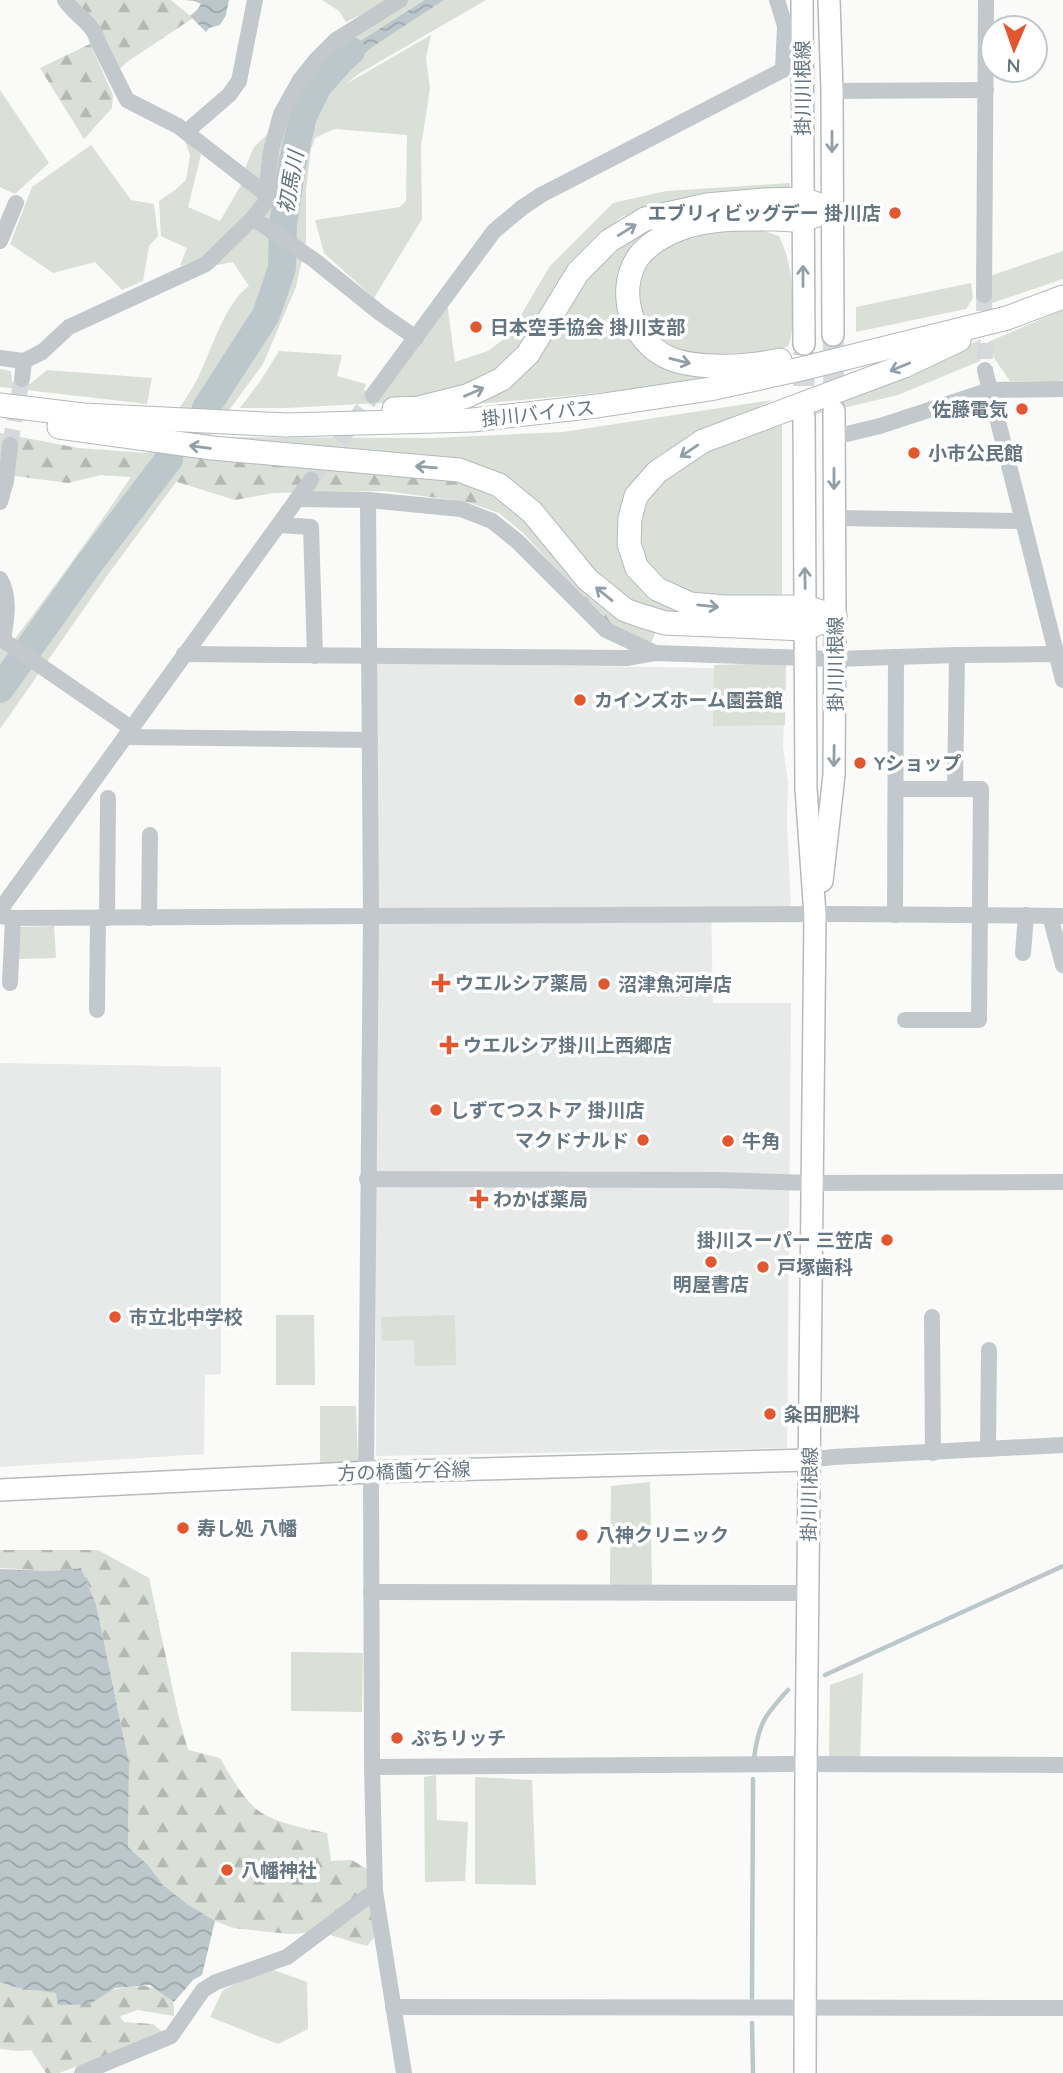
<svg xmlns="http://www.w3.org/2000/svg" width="1063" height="2073" font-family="Quicksand,'Noto Sans JP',sans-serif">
<defs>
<pattern id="forest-firs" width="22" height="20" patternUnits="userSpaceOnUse" patternTransform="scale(1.75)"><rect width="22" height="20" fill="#dadfd7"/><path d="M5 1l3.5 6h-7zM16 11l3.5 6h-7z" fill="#b4b9b4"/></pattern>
<pattern id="water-waves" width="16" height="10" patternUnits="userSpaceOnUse" patternTransform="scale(1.75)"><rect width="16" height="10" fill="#bbc7cb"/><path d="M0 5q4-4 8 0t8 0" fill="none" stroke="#9ca6aa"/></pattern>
</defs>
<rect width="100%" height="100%" fill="#fafaf8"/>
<g fill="#e8e9e9">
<polygon points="374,663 786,669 783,747 788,782 787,820 791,910 711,910 713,1003 791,1003 787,1448 376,1456"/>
<polygon points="0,1063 221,1067 221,1374 205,1375 204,1454 0,1467"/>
</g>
<g fill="#dadfd7">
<polygon points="322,0 385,0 386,2 346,22 339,11"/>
<path d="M407 0H486L360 73 346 84 431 35 426 58 430 88 421 147 422 219 374 298 324 253 315 220 400 207 406 201 407 135 334 129 315 138 311 149 306 190V242L296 287 263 364 104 580 0 729V584L7 649C56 585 103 520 147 453 164 429 184 404 198 378 210 353 226 301 249 286L233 262 196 269 203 259 180 266 187 248 161 236 159 201 175 190 186 180 190 155 184 138 201 155 188 207 220 221 245 178 243 173 254 147 273 129 313 71 333 49Z"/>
<polygon points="0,90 49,163 15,194 0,187"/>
<polygon points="91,145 131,200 154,204 158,236 149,246 143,281 122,290 95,262 53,273 10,244 32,187"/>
<polygon points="790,183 790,193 770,191 622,216 607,230 526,342 500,366 479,381 399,402 287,408 240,408 261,380 279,351 342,355 337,376 366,384 364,390 375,398 447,302 455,362 488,351 509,335 550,266 613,203 666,191"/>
<path d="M737 227 767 232 779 236C791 260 793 286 792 313 792 325 793 335 788 346 770 354 755 352 736 353 713 355 690 359 668 348 644 336 635 304 640 279 640 275 640 271 642 268 644 264 660 250 665 246 686 233 712 231 737 227Z"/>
<polygon points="657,229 624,326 709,377 630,390 466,405 580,285 631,238"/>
<polygon points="1063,251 1063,279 992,303 990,276"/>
<polygon points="971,283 973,298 966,309 856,332 856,307"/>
<polygon points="1063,310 1063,380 1056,382 1010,381 994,358 988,342"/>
<polygon points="981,339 980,361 898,395 788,421 914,370"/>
<polygon points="0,369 11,371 12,382 30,384 47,370 152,378 147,404 0,387"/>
<polygon points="773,400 722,426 641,482 629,572 716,615 667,616 628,600 603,581 493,475 216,437 432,438 563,432"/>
<path d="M782 424V594C751 598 689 605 664 585 655 578 647 565 639 556L642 504 656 484 690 455 735 437Z"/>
<polygon points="786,663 785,725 713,726 714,665"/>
<polygon points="54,926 56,958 15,959 15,927"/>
<polygon points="276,1315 314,1315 315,1385 276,1385"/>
<polygon points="455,1315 456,1365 415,1366 414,1340 382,1341 381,1317"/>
<polygon points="320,1406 356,1406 358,1461 353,1465 320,1466"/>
<polygon points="650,1482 652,1586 610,1585 611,1486"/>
<polygon points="291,1652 363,1653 362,1712 291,1711"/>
<polygon points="863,1673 860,1760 829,1760 830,1685"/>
<polygon points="436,1775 437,1820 468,1822 465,1881 425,1882 424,1777"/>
<polygon points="475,1777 532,1780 536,1885 475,1884"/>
<polygon points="268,1968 307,1982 308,2029 278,2044 210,2017 223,1990"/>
</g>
<g fill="url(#forest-firs)">
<polygon points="65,0 171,0 193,18 127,62 115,73"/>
<polygon points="90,44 113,95 112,108 84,139 40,68"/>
<polygon points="0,433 78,448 444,475 478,487 514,510 588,594 656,631 651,643 604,621 523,533 499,513 467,502 385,491 274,493 235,500 171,480 101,475 68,483 0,474"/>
<path d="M0 1550H98L149 1578 178 1714 188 1750 220 1758C230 1775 240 1794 255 1808 271 1822 306 1829 327 1833L331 1861 352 1860 375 1874 377 1934 367 1946 320 1932 289 1934 233 1928 215 1921 187 1904 163 1885 148 1865 128 1847 129 1763 96 1604 81 1568 52 1571 0 1568Z"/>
<polygon points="0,1976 96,1993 127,1987 144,1986 154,1988 171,1997 174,2005 174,2016 138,2010 120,2016 124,2022 153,2024 165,2034 59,2073 46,2073 31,2050 18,2051 0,2049"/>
</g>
<g fill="url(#water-waves)">
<polygon points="184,0 229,0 226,15 220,25 209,28 206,32 190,16 197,10 201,4 194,1"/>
<polygon points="425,0 444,0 375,45 332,79 318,74 346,50"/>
<polygon points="81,1568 96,1604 129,1763 128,1847 148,1865 163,1885 187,1904 215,1921 202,1975 193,1980 174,2002 150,1985 115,1988 90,2004 58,2005 56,1993 15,1987 0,1982 0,1569 52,1571"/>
</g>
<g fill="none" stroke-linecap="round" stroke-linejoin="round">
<g stroke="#bbc7cb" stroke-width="4.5">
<polyline points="825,1675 1063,1566"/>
<path d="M754 1759C758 1724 765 1715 788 1690"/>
<polyline points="752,1998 753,1779"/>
<polyline points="752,2023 753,2073"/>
</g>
<g stroke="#bbc7cb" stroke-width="28">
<polyline points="206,408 266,315 282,268 283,224 293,160 303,116 318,86 340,61 351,51"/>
<polyline points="0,689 89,564 169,459"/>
</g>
<g stroke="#d5d9db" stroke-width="16" stroke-dasharray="16 8" stroke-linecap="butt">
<polyline points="984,295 985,370"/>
<polyline points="10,445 22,379"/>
<polyline points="311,480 373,395"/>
</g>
<g stroke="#d5d9db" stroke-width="21" stroke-dasharray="21 10" stroke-linecap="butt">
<polyline points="833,335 834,406"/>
<polyline points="804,417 804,352"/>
</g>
<defs>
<g id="major">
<polyline points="802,0 804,344"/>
<polyline points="829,0 832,91 833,335"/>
<polyline points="804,417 806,789 815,915 806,1764 805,2073"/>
<polyline points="822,881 834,775 835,616 834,411"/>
<polyline points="0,1490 371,1472 809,1460"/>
</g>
<g id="highway">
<path d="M780 360C750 367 697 370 669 358 632 342 616 293 637 259 644 248 659 238 670 233 702 217 741 219 775 219 784 219 794 221 802 220 812 218 823 212 832 209"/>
<polyline points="0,405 83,415 286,425 472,420 597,406 710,389 801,369 1007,318 1063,297"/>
<polyline points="394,409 419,408 467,396 502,379 528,354 578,272 609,241 645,219 707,205 764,200 803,199 832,209"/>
<polyline points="59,427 212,448 459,470 499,485 532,512 587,579 625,610 639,615 665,623 805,629 835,616"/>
<polyline points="835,616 805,607 725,607 690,604 657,589 637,568 629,544 630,518 636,496 657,472 703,441 904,366 959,340"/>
</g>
</defs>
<use href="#major" stroke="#b5babe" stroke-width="24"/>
<use href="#highway" stroke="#b4b9bd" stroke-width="25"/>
<g stroke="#c3c8cc" stroke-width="16">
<path d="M65 0C75 16 94 23 98 42L127 100 178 126 266 194"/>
<polyline points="832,91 986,90"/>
<polyline points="186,132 229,95 239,81 255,0"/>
<polyline points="253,218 265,203 271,151 281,114 300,80 316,60 336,40 400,0"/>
<polyline points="0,241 16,203"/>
<polyline points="984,295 986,0"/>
<polyline points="0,358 24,361 42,352 69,327 206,264 253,218 314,260 380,313 416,338"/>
<polyline points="985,370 1063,680"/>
<polyline points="22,379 24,361"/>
<polyline points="373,395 494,231 523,207 541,195 783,70 785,26 777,0"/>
<polyline points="834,437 880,426 990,390 1063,389"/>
<polyline points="297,499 368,500 461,509 492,521 517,541 606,630 655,653"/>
<polyline points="0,502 6,481 10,445"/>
<polyline points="834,518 1023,521"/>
<polyline points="279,525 311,527 315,656"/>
<path d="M0 579C11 598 6 620 3 640L131 728"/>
<polyline points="184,654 628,658 655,653 835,659 957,655 1056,654"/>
<polyline points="125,737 370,740"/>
<polyline points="896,789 981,789 979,1020 905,1020"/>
<polyline points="955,789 957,655"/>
<polyline points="0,910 311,480"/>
<polyline points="895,915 896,657"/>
<polyline points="0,916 13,918 371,916 368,500"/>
<polyline points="1050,916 1063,965"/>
<polyline points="107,918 108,798"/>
<polyline points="149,918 150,835"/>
<polyline points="1023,953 1026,915"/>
<polyline points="10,983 13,918"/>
<polyline points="97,1010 98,918"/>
<polyline points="367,1179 719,1180 811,1183 1063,1182"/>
<polyline points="932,1317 933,1453"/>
<polyline points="988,1449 989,1350"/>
<polyline points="809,1460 833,1457 1063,1445"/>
<polyline points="366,1472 371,916 841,914 1063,916"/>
<polyline points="371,1472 372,1767 375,1891 404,2073"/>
<polyline points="371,1592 808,1593"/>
<polyline points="372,1767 794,1764 1063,1765"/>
<polyline points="393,2007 1063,2008"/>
<polyline points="82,2073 171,2036 203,1990 216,1982 287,1957 375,1891"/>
</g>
<use href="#major" stroke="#fff" stroke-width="21"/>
<use href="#highway" stroke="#fff" stroke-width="23"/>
</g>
<defs><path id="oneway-shaft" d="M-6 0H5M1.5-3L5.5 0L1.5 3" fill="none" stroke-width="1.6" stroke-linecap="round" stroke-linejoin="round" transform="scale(1.75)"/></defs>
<g stroke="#939fa8">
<use href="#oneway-shaft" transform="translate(832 142) rotate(90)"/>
<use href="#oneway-shaft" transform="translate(627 230) rotate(-32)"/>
<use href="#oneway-shaft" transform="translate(803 276) rotate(-90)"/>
<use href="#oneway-shaft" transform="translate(680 361) rotate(14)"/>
<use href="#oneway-shaft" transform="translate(900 367) rotate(158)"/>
<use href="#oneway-shaft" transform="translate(474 392) rotate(-24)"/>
<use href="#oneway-shaft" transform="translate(200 447) rotate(-172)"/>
<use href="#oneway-shaft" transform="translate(689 451) rotate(146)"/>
<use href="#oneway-shaft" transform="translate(426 467) rotate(-175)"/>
<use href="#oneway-shaft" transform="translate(834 479) rotate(90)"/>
<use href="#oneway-shaft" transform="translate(805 578) rotate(-91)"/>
<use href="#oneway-shaft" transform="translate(604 594) rotate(-141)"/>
<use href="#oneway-shaft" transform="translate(708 606) rotate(6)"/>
<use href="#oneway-shaft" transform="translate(834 756) rotate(91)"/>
</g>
<g fill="#e4572e" stroke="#fff" stroke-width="2.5">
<circle cx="895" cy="213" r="7"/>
<circle cx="476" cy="327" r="7"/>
<circle cx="1022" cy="409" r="7"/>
<circle cx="914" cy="453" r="7"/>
<circle cx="580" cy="700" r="7"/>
<circle cx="860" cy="763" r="7"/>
<path d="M437.5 972.5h7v7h7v7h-7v7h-7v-7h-7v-7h7z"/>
<circle cx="604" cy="984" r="7"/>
<path d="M445.5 1034.5h7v7h7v7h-7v7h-7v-7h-7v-7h7z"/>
<circle cx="436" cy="1110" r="7"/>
<circle cx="643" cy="1140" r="7"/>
<circle cx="728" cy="1141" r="7"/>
<path d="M475.5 1188.5h7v7h7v7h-7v7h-7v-7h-7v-7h7z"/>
<circle cx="887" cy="1240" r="7"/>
<circle cx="711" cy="1262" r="7"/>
<circle cx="763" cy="1267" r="7"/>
<circle cx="115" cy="1317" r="7"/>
<circle cx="770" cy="1414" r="7"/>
<circle cx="183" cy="1528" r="7"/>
<circle cx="582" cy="1535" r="7"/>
<circle cx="397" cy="1738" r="7"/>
<circle cx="227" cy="1870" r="7"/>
</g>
<g text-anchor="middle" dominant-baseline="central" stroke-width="7" stroke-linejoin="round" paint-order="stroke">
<g font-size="19" fill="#657683" stroke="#fff">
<text transform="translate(802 88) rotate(-90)">掛川川根線</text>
<text transform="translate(538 413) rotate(-6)">掛川バイパス</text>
<text transform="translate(835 664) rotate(-90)">掛川川根線</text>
<text transform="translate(404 1471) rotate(-2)">方の橋薗ケ谷線</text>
<text transform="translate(809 1494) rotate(-89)">掛川川根線</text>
</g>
<g font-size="19" font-weight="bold" fill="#657683" stroke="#fff" text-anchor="start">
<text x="881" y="213" text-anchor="end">エブリィビッグデー 掛川店</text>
<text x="490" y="327">日本空手協会 掛川支部</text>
<text x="1008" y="409" text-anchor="end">佐藤電気</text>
<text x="928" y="453">小市公民館</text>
<text x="594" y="700">カインズホーム園芸館</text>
<text x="874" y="763">Yショップ</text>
<text x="455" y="983">ウエルシア薬局</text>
<text x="618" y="984">沼津魚河岸店</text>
<text x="463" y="1045">ウエルシア掛川上西郷店</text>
<text x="450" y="1110">しずてつストア 掛川店</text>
<text x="629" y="1140" text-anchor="end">マクドナルド</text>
<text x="742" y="1141">牛角</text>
<text x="493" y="1199">わかば薬局</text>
<text x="873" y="1240" text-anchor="end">掛川スーパー 三笠店</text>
<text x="777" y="1267">戸塚歯科</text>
<text x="711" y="1284" text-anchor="middle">明屋書店</text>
<text x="129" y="1317">市立北中学校</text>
<text x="784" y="1414">粂田肥料</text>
<text x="197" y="1528">寿し処 八幡</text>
<text x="596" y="1535">八神クリニック</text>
<text x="411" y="1738">ぷちリッチ</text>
<text x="241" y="1870">八幡神社</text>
</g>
<g font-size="21" font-style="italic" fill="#60757c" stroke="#fff">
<text transform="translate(290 182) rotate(-80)">初馬川</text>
</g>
</g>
<g transform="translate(1014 49) rotate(182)"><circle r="33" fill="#ffffff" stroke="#c1c8cd" stroke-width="2"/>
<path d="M0-5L12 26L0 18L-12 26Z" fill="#e4572e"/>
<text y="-10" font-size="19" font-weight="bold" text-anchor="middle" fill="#657683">N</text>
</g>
</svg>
